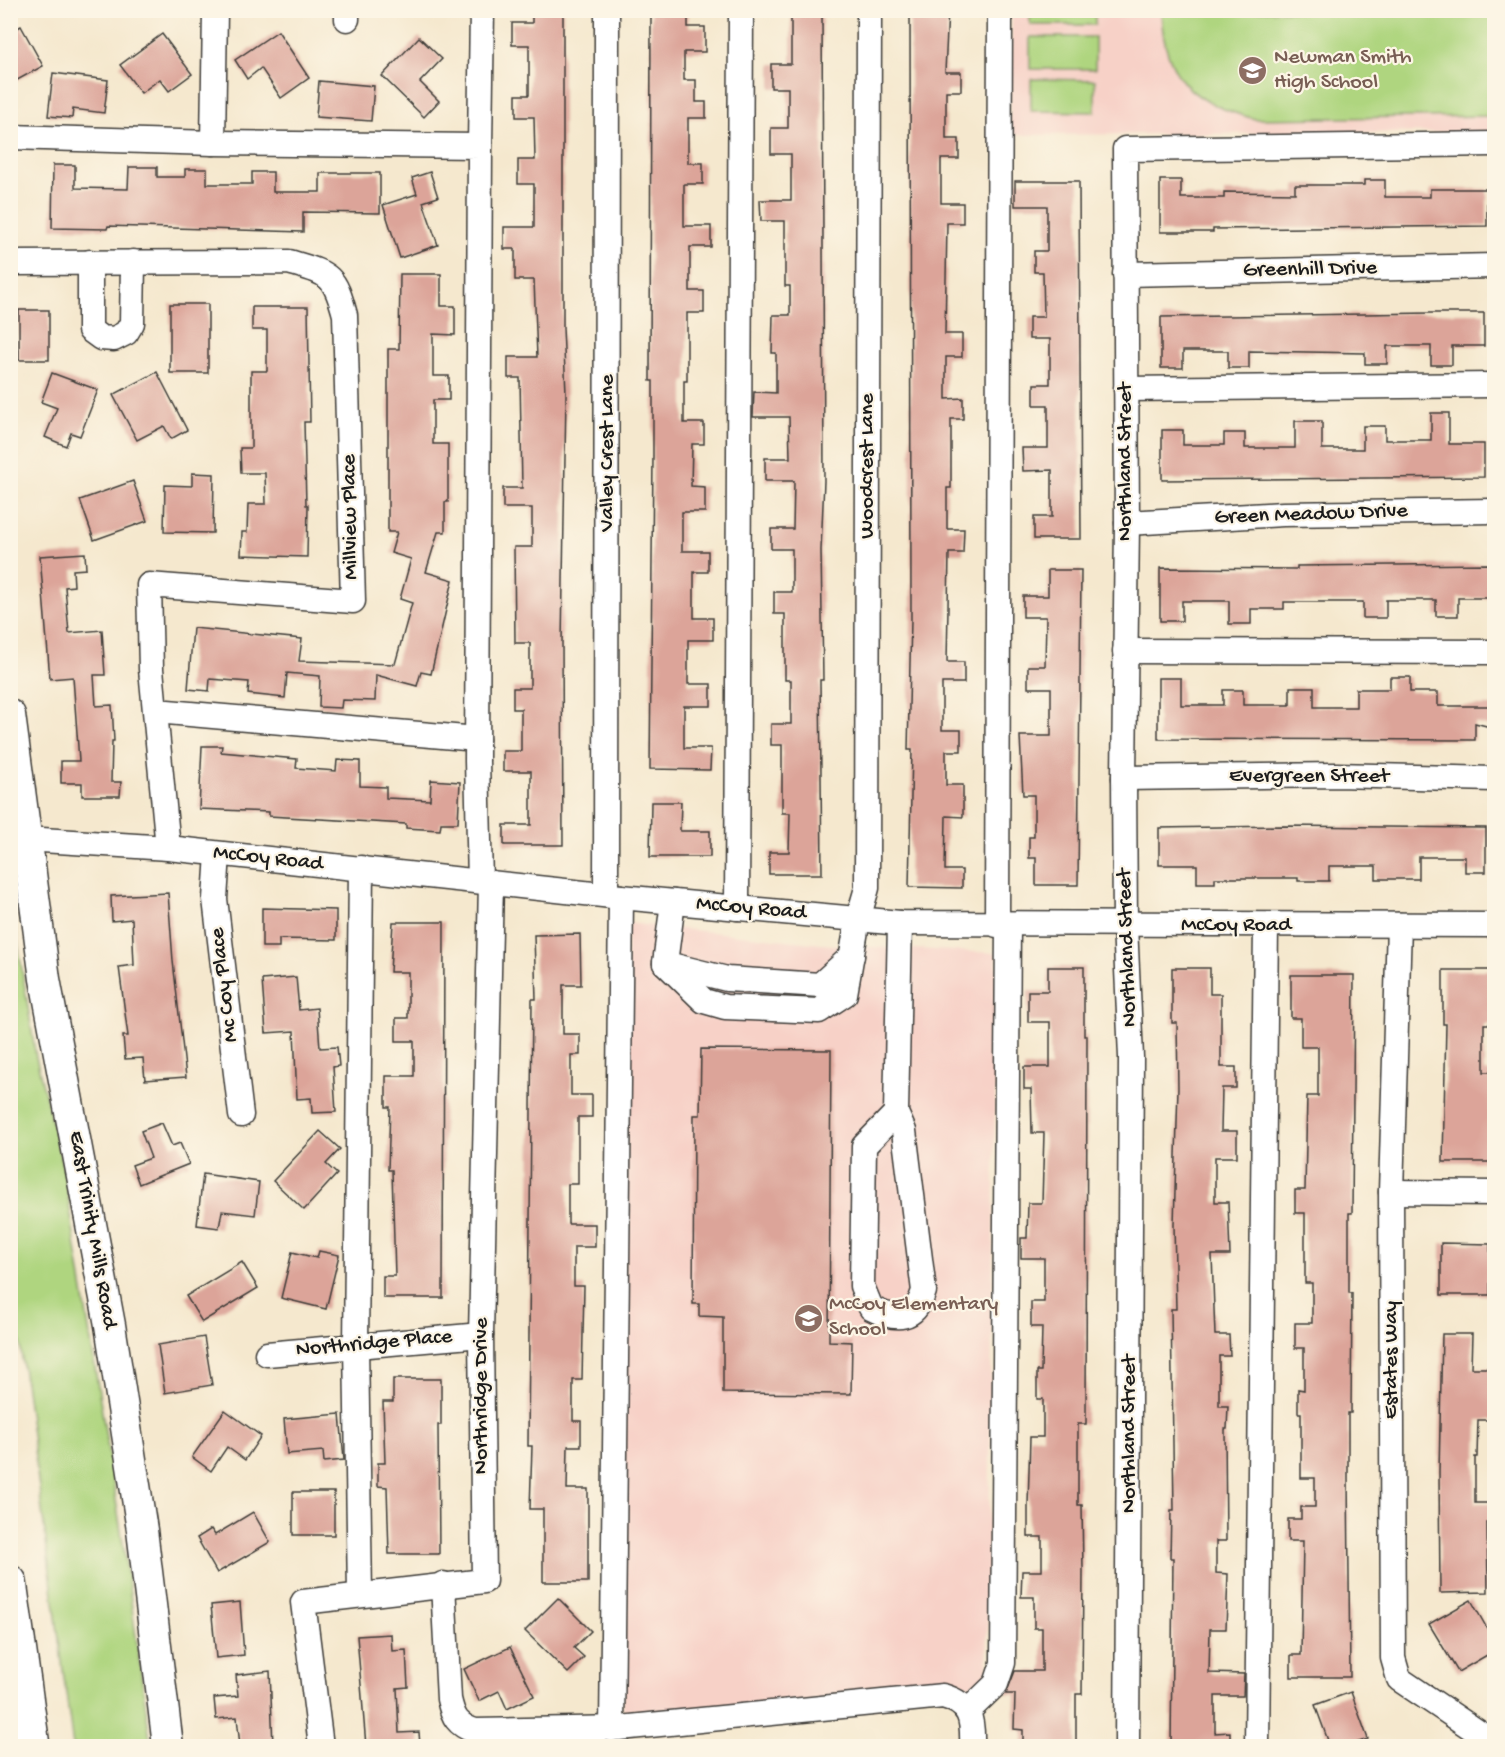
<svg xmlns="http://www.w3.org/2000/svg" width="1505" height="1757" font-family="'Gochi Hand',sans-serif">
<rect width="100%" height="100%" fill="#fcf5e5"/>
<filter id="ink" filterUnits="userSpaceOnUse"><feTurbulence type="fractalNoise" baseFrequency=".0167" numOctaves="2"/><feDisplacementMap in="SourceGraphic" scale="12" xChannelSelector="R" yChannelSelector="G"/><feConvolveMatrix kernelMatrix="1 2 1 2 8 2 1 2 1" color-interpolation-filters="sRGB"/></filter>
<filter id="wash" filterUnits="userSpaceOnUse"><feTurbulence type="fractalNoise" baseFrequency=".008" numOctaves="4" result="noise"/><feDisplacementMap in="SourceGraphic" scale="24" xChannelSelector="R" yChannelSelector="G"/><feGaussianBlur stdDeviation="1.35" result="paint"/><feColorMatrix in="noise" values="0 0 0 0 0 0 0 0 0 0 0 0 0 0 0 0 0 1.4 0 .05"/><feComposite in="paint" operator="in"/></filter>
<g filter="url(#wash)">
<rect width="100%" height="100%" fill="#f5e8ce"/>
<g fill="#f7d1c7">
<polygon points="1012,11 1494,11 1494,132 1010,135"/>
<polygon points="627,923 831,945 997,953 987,1683 623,1729"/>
</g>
<g fill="#afd57f" stroke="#66784e" stroke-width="1.5">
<rect x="1030" y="11" width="65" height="14"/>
<path d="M1161 11H1494V116L1255 119C1191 102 1164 79 1161 11Z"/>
<rect x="1030" y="37" width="65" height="32"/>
<polygon points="1031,79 1095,80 1095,112 1031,111"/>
<polygon points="10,895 36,1057 64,1172 125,1557 151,1746 73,1746 11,1275"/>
</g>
<g id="blocks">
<g fill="#dca499">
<polygon points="532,10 563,10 563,328 566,393 562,643 563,845 504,845 504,825 531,825 531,771 503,771 503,751 521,751 521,709 513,709 513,688 530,688 530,643 515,643 514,547 532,547 532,508 503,508 503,488 522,488 520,378 508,378 508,357 537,357 534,280 515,280 515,249 504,249 504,227 534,227 534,184 518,184 518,160 535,160 534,117 516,117 516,95 529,95 529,45 512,45 512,23 532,23"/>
<polygon points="651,10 688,10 688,27 705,27 705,52 684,52 684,80 696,80 696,102 706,102 706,118 688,118 688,163 703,163 703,184 684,184 684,226 711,226 711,247 690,247 690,291 704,291 704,313 687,313 687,381 684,381 684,423 704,423 704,444 692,444 691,486 705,487 705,512 682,512 682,551 708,551 708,572 694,572 694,618 713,618 713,640 688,640 688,684 711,684 711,706 684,706 684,748 711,748 710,770 650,769 653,455 653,381 650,381"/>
<polygon points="791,10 822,10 824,481 821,550 823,680 820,680 822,874 769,874 769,852 789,852 790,813 782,813 782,745 771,745 771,724 791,724 791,680 785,680 785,614 774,614 774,592 792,592 792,549 771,549 771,529 793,529 794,481 765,481 765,458 790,458 789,417 753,417 754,392 776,393 776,353 772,353 773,315 790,315 790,286 785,286 785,221 761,221 760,200 791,200 791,154 771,154 771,128 788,128 788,88 771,88 771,64 791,64"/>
<polygon points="910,10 948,10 945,72 961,72 961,91 946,91 946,139 959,139 959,159 941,159 941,203 963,203 963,223 947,223 945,334 962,334 962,357 946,357 946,399 963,398 963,419 951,419 951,488 947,488 947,529 964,529 963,553 949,553 947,662 964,662 964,683 942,683 942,730 961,730 961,751 946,751 946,785 963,785 963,817 946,816 945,870 962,870 962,888 909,887 912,750 908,750 911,619"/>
<polygon points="21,26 43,66 10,84 10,32"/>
<polygon points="278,31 309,78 281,98 261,68 247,79 235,60"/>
<polygon points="162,34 192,74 169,91 160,79 141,93 120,65"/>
<polygon points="419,37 442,59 420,82 439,101 424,117 382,76"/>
<polygon points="53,73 108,80 104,113 73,109 72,118 48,116"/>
<polygon points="319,81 374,86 371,121 316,117"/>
<polygon points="53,165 75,165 75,188 128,189 129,167 157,167 157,177 185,177 185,169 207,169 207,184 252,184 252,172 273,172 273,192 320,192 320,173 380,173 380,213 303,212 303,232 108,226 107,229 52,228"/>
<polygon points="430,172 438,197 423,202 438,245 400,258 383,205 417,194 412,178"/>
<polygon points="1160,180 1181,180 1181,198 1224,198 1224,192 1295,193 1295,185 1364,185 1364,180 1385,180 1385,197 1430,197 1430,189 1487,189 1487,226 1213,229 1213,232 1160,232"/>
<polygon points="1015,181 1079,181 1081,539 1034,539 1034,517 1052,517 1052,470 1023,471 1022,448 1048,448 1048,405 1034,405 1034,384 1050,384 1050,339 1029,339 1029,317 1044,317 1043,272 1034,272 1034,251 1047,251 1047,206 1015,206"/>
<polygon points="400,274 441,274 441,306 455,306 455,335 433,334 433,376 449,376 449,400 433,400 433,444 448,444 448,502 445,502 445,532 438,532 426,572 453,580 431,674 421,672 417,686 376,675 375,701 342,700 341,708 319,707 320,676 287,673 285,698 248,694 249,682 210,679 209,691 188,689 193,628 302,639 299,661 395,664 412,603 400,599 411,559 391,553 397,532 388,532 388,349 399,349"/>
<rect x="170" y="304" width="38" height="69"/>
<polygon points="252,307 308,307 310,422 304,422 306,505 308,505 307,557 241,555 242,532 247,532 248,504 266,504 265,473 241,473 240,448 251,448 251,371 267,371 267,330 252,330"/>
<rect x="19" y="310" width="30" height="50"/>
<polygon points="1431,313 1484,313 1484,346 1452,346 1452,365 1431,365 1431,346 1387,346 1387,364 1365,364 1365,353 1249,351 1249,368 1228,368 1228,351 1183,351 1183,368 1161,368 1161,317"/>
<polygon points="157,372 187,430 171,439 164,426 137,440 113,395"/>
<polygon points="52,373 98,390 80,436 71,433 66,446 45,437 57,408 41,402"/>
<polygon points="1431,413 1449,413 1449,444 1484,444 1484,477 1162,480 1162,430 1183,430 1183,445 1224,445 1224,433 1245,433 1245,448 1295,448 1295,421 1322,421 1322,449 1363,449 1363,426 1385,426 1385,440 1431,440"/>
<polygon points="192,473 214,474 213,533 164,532 165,485 192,486"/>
<polygon points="133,481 147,521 94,540 80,500"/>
<polygon points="85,553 86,569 73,570 74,586 65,587 69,633 102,630 105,675 94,675 96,706 112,705 114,741 112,741 111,782 121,782 120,796 82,796 82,783 61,783 61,761 79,761 73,677 50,679 40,556"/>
<polygon points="1490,564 1490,598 1458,598 1458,616 1436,616 1436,600 1386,600 1386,618 1363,618 1363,602 1284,602 1284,609 1251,609 1251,624 1229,624 1229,601 1182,601 1182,621 1160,621 1160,568 1297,569 1297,566"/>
<polygon points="1048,570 1081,570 1078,885 1036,885 1036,858 1029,858 1029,837 1034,837 1034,795 1023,795 1020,736 1051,736 1051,688 1028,688 1028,666 1045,666 1046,617 1023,617 1023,596 1048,596"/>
<polygon points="1390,677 1410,677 1410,692 1438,692 1438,706 1494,706 1494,728 1475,723 1475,740 1158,739 1158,678 1181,678 1181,705 1223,705 1223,690 1243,690 1243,705 1290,705 1290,687 1314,687 1314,707 1356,707 1356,689 1390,689"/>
<polygon points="202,746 222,746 221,752 297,759 296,768 336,771 337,760 360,761 360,786 386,787 386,798 430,800 431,780 460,782 458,823 441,823 440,830 406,828 406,824 269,816 269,812 199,809"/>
<polygon points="651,802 681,802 680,831 710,831 710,857 650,857"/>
<polygon points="1283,826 1486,828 1486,872 1465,872 1465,857 1419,857 1419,879 1376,879 1376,866 1329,866 1329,881 1298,881 1298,878 1215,878 1215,883 1197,883 1197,865 1159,865 1159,828"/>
<polygon points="168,893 173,961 186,1077 145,1080 143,1058 125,1059 123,1036 128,1036 119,967 134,965 132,919 112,921 111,896"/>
<polygon points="262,908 336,910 336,940 279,939 279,947 262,947"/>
<polygon points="393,922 444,922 443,1298 383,1298 383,1276 395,1276 392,1170 388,1170 390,1107 386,1107 386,1076 414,1076 414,1041 396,1041 396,1018 408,1018 408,972 390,972"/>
<polygon points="580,934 581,985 563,985 563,1034 580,1034 580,1055 571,1055 571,1095 592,1095 592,1117 578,1117 578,1184 568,1184 568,1224 595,1224 595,1247 574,1247 574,1286 584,1286 582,1380 573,1380 573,1421 581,1421 581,1446 568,1446 567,1489 588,1489 588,1582 543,1582 543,1509 530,1509 532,1446 528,1446 532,999 536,999 534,935"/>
<polygon points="1048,967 1084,967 1084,1036 1087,1036 1086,1424 1078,1424 1078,1505 1082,1505 1083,1571 1082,1694 1076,1694 1076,1746 1023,1746 1023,1730 1014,1729 1015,1694 1006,1694 1015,1671 1042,1671 1042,1628 1034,1628 1034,1597 1021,1597 1022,1571 1042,1571 1042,1537 1028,1537 1028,1505 1030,1437 1043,1437 1043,1399 1037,1399 1037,1371 1041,1371 1042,1327 1031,1327 1031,1302 1044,1302 1044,1258 1021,1258 1021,1238 1027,1238 1028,1203 1042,1203 1044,1133 1032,1133 1031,1089 1024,1089 1024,1067 1050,1067 1050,1022 1028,1022 1028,991 1048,991"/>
<polygon points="1172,968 1210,968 1210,994 1221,994 1221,1067 1236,1067 1236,1088 1222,1088 1221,1131 1237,1131 1237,1157 1215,1157 1215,1202 1228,1202 1230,1255 1212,1255 1215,1335 1229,1335 1230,1356 1219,1356 1219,1406 1228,1406 1227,1429 1225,1429 1226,1541 1216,1541 1216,1573 1228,1574 1226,1629 1210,1629 1209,1673 1244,1674 1243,1696 1215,1696 1215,1733 1230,1732 1230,1746 1171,1746 1173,1558 1170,1558 1171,1510 1174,1510 1171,1309 1176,1309 1174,1225 1178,1088 1177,1023 1172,1023"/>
<polygon points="1443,970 1494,970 1492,1024 1484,1024 1484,1072 1494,1072 1493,1162 1443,1162 1446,1024 1443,1024"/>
<polygon points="1291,975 1354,975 1352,1213 1349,1213 1349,1293 1352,1293 1351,1413 1348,1413 1348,1478 1350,1677 1291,1677 1291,1655 1301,1655 1303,1541 1288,1541 1288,1519 1301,1519 1301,1507 1315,1507 1315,1478 1301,1478 1301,1413 1298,1413 1298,1389 1304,1390 1304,1348 1295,1348 1295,1323 1312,1323 1312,1283 1305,1283 1305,1213 1295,1213 1295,1190 1305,1190 1307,1096 1318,1096 1318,1047 1301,1047 1301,1018 1291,1018"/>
<polygon points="296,977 299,1010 317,1008 320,1048 337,1047 339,1066 333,1067 336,1112 312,1113 311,1098 297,1099 294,1031 266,1033 262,980"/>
<polygon points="701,1049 831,1050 829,1341 852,1342 851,1394 723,1393 723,1317 699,1316 699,1304 693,1304 694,1115 700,1115"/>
<polygon points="162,1123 172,1146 180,1143 189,1164 139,1184 132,1165 151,1158 141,1131"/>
<polygon points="320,1131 340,1149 326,1164 337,1174 304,1210 273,1181"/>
<polygon points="203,1174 259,1182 255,1215 222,1211 219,1228 197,1225"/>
<polygon points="1441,1243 1490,1244 1490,1295 1441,1295"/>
<polygon points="319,1251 339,1255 326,1309 281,1298 292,1252 317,1258"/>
<polygon points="242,1262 258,1288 202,1322 186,1296"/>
<polygon points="1442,1334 1472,1334 1471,1368 1494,1368 1494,1420 1478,1420 1477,1457 1475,1457 1475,1503 1494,1503 1494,1523 1487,1523 1488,1592 1440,1593 1439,1472"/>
<polygon points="204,1337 212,1385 165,1393 158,1345"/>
<polygon points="393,1379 441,1379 441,1425 438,1425 439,1554 389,1554 387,1487 378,1486 378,1463 385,1463 383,1402 393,1402"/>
<polygon points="225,1410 261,1436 245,1460 227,1447 211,1471 192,1457"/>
<polygon points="340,1414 344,1460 324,1462 323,1451 287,1454 284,1419"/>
<rect x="293" y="1492" width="41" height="43"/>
<polygon points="253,1512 270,1542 217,1573 197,1538 211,1529 215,1535"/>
<polygon points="558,1598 591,1631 574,1648 584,1657 568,1673 525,1631"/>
<polygon points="1471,1600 1494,1641 1494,1651 1458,1672 1429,1624"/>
<polygon points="240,1602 244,1655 216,1658 211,1605"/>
<polygon points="391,1634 392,1651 406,1650 408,1687 397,1688 399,1733 419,1732 420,1746 366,1746 357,1636"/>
<polygon points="510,1647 534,1696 507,1709 499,1691 479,1701 464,1669"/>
<polygon points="270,1671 273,1746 240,1746 237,1717 216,1719 214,1698 238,1696 236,1675"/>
<polygon points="1351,1692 1368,1739 1347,1746 1330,1746 1315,1705"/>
</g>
</g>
</g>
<g filter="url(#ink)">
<use href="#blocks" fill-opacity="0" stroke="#3d3b37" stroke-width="1.5"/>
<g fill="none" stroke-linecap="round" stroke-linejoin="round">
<defs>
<g id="minor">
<polyline points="347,19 347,10"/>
<polyline points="10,137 213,143 480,146 477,761 480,881"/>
<polyline points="213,143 215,10"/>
<polyline points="480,146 482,10"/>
<polyline points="90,262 90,330 101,338 114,339 126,333 132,323 133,262"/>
<path d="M10 263 289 262C329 274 334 273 345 315L353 601 149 585 151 669 168 848"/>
<polyline points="1125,274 1494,266"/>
<polyline points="1126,389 1494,385"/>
<polyline points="1127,523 1283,514 1494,511"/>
<polyline points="1125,651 1494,652"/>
<polyline points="156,711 477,739"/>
<polyline points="1124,778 1336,775 1494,779"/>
<polyline points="10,838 168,848 621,897 900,923 1494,925"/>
<polyline points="218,854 215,899 241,1115"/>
<polyline points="606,895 607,10"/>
<polyline points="737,908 741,10"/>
<polyline points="997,925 1000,10"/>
<polyline points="1399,925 1391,1192 1393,1658 1399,1679 1494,1743"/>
<polyline points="665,963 704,1001 725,1007 819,1011 845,994 858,919 867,888 869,10"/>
<polyline points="665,963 673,902"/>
<polyline points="667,964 727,979 820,985 852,956"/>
<path d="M896 1113 864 1146 862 1286 871 1308C896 1321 915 1321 924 1291L904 1131 896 1113 900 923"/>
<polyline points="1391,1192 1494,1193"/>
<polyline points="267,1354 481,1335"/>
<path d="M443 1584 449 1699C453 1717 457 1725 475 1731L620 1728 943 1696C971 1704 973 1719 972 1746"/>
<polyline points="360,1594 356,1345 361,868"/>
<polyline points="968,1711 996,1684 1003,1663 1008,925"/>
<polyline points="612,1729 621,897"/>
<polyline points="321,1746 303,1602 484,1581 481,1335 491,883"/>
<polyline points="1127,1746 1131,1057 1125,925 1124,778 1127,523 1125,149 1494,144"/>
<polyline points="1257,1746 1266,926"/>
</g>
<polyline id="major" points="10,715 45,979 110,1325 142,1530 168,1746"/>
<polyline id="highway" points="10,1582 33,1746"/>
</defs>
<use href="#minor" stroke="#3d3b37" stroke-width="27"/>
<use href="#major" stroke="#3d3b37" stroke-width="33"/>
<use href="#highway" stroke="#3d3b37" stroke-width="36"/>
<use href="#minor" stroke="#fff" stroke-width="24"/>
<use href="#major" stroke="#fff" stroke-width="30"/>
<use href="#highway" stroke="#fff" stroke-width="33"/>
</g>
</g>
<defs>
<symbol id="school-disc" viewBox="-11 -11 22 22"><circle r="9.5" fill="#8d6e63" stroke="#fcf5e5"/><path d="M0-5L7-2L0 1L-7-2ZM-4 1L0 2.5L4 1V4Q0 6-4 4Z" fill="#fff"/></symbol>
</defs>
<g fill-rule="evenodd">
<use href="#school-disc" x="1236" y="54" width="33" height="33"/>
<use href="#school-disc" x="792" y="1302" width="33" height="33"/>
</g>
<g text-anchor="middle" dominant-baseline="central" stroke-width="4.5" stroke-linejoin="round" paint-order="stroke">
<g font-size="22" fill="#785e54" stroke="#fcf5e5" text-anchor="start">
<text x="1274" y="58">Newman Smith<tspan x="1274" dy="25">High School</tspan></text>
<text x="829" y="1305">McCoy Elementary<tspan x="829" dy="25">School</tspan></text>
</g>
<g font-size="22" fill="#1c1c1c" stroke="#fcf5e5">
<text transform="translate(1310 270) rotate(-1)">Greenhill Drive</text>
<text transform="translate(608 453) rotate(-90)">Valley Crest Lane</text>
<text transform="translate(1126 462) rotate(-90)">Northland Street</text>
<text transform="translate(868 466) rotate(-90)">Woodcrest Lane</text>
<text transform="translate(1311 515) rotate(-2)">Green Meadow Drive</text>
<text transform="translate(351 517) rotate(-91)">Millview Place</text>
<text x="1309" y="777">Evergreen Street</text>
<text transform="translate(268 859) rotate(6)">McCoy Road</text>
<text transform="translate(751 909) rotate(5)">McCoy Road</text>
<text x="1236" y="926">McCoy Road</text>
<text transform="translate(1128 948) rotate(-92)">Northland Street</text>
<text transform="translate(225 985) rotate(-97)">Mc Coy Place</text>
<text transform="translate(92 1230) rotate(80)">East Trinity Mills Road</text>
<text transform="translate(374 1344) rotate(-5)">Northridge Place</text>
<text transform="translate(1392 1360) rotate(-90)">Estates Way</text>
<text transform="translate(482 1396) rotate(-90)">Northridge Drive</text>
<text transform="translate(1130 1434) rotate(-90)">Northland Street</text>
</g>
</g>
<rect width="1505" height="1757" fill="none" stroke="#fcf5e5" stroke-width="36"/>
</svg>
